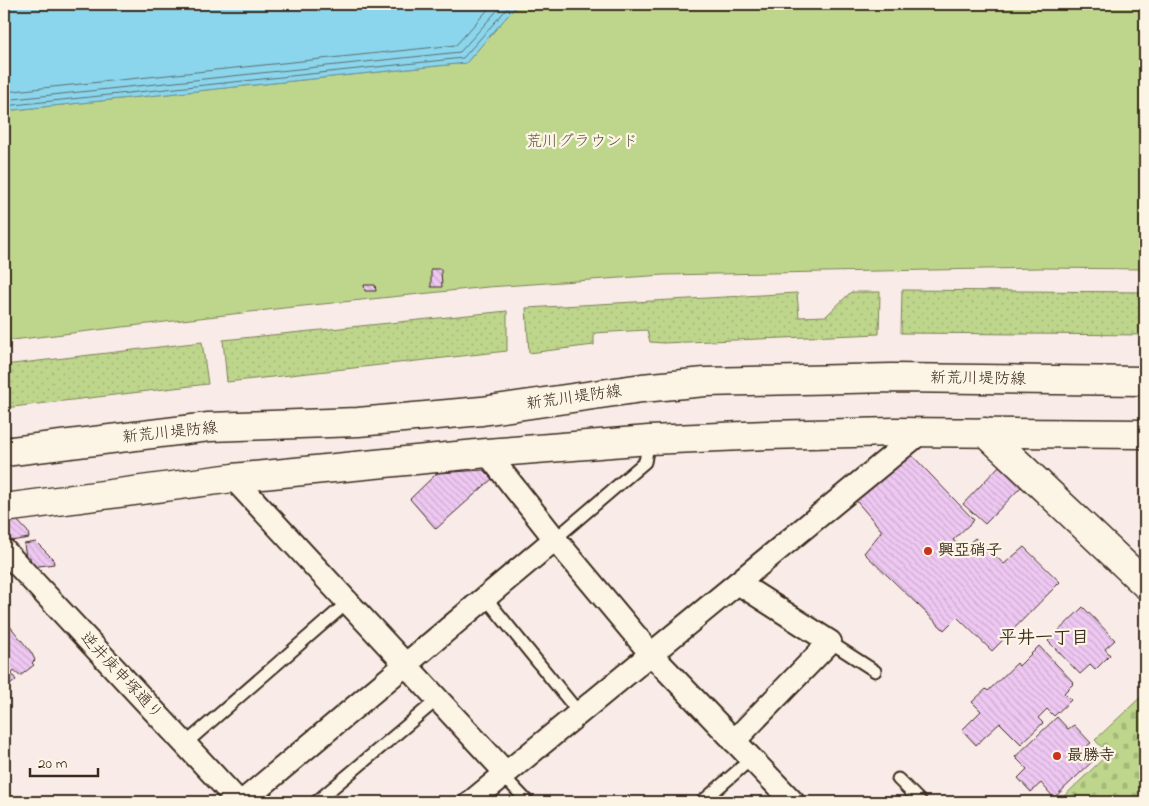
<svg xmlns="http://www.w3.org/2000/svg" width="1149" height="806" font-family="'Indie Flower','Klee One',sans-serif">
<defs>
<pattern id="grass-dots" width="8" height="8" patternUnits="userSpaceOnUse" patternTransform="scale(1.25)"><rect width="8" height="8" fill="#bed68c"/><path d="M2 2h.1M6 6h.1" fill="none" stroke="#a4b878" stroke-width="1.8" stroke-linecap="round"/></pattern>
<pattern id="cemetery-stones" width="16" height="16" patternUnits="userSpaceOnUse" patternTransform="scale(1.25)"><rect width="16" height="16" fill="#bed68c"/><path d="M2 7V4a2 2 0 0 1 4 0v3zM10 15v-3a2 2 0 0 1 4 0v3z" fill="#a4b878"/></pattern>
<pattern id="building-back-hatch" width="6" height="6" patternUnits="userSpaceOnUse" patternTransform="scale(1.25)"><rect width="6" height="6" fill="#eec8f2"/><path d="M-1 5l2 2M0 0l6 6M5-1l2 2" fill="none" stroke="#cdaccf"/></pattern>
</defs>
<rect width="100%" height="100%" fill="#f9ece8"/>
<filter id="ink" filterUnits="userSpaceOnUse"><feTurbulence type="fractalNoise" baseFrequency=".02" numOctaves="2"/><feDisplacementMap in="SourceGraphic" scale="10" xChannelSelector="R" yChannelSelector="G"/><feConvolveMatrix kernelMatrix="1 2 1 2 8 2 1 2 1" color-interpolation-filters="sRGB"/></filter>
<g filter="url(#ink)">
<g fill="url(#grass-dots)" stroke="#7c8055">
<polygon points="902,290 1145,292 1145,335 901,333"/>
<polygon points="851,292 880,292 879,334 663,343 650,342 647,330 594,333 594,345 529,353 526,308 797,293 799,317 826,316"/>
<polygon points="507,311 507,351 227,382 223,340"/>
<polygon points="202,342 208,384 4,408 4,365"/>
</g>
<polygon fill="url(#cemetery-stones)" stroke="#7c8055" points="1145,693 1145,802 1058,802 1108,754 1095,740"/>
<polygon fill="#bed68c" stroke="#7c8055" points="518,4 1145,4 1145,269 1041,268 664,275 488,287 284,308 4,341 4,111 466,63"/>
<polygon fill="#8bd6ec" stroke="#6b919a" points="4,4 518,4 466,63 4,111"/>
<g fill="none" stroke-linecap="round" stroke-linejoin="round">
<g stroke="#5b6f70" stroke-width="1">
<polyline points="4,92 456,45 493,4"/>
<polyline points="4,100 460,52 503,4"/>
<polyline points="4,106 463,58 511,4"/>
</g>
</g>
<g fill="url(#building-back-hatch)" stroke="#3b2a1e">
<polygon points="431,269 441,269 442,287 431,287"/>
<polygon points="364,285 375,285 376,291 365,291"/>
<polygon points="908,451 974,520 953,540 963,549 975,538 1004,564 1024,547 1060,582 992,651 957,617 944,630 864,553 882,531 853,497"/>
<polygon points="1001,464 1023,485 985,524 963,504"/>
<polygon points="483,470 492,479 436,529 410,499 437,473"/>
<polygon points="15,518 28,532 29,538 11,541 10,538 6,538 4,530 4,519"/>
<polygon points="36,542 53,559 54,564 32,567 30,557 26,557 24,544"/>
<polygon points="1083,607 1115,640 1105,649 1110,655 1095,670 1090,665 1080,674 1048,641"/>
<polygon points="4,619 31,652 35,660 32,663 34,665 20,676 14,671 12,674 16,680 4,690"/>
<polygon points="1039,646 1074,683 1064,693 1071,700 1054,716 1047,709 1038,718 1043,723 1021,744 1000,723 976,745 962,730 981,711 972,702 986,689 988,691 1017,663 1019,666"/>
<polygon points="1057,717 1068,729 1074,725 1091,743 1086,747 1096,758 1054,798 1041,783 1031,792 1018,778 1027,769 1015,757"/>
</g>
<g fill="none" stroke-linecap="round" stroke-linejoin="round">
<defs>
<g id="lane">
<polyline points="555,539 645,462 649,440"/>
<polyline points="485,597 579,713"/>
<polyline points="830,642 875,671"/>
<polyline points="185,744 348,602"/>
<polyline points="506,773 509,782 528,802"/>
<polyline points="898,779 921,802"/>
<polyline points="316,802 438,699"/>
<polyline points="702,802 751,759"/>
</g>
<g id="street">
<polyline points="487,453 555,539 651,654 793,802"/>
<polyline points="233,478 506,773"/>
<polyline points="4,550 239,802"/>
<polyline points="734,741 830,642 738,583"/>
<polyline points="242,802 555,539"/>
<polyline points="471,802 921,432"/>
</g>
<g id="secondary">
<polyline points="985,432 1145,584"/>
<polyline points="4,452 209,427 358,422 482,411 642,388 705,382 892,378 1145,381"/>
<polyline points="4,508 233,478 487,453 649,440 767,435 894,432 1145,434"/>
</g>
</defs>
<use href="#lane" stroke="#3b2a1e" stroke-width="15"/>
<use href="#street" stroke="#3b2a1e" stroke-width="26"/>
<use href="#secondary" stroke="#3b2a1e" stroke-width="31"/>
<use href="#lane" stroke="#fcf5e5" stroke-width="11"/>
<use href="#street" stroke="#fcf5e5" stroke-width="22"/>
<use href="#secondary" stroke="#fcf5e5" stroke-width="28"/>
</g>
</g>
<g fill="#c8321e" stroke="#fcf5e5" stroke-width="2">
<circle cx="928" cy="551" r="5"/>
<circle cx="1057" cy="756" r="5"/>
</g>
<g text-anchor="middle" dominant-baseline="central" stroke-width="4.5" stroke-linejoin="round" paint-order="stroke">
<g font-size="16" fill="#5c553a" stroke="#fcf5e5">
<text x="582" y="142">荒川グラウンド</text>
</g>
<g font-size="16" fill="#3b2a1e" stroke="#fcf5e5">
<text transform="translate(978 379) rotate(1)">新荒川堤防線</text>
<text transform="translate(574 398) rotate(-8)">新荒川堤防線</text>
<text transform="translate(170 433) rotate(-6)">新荒川堤防線</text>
<text transform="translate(121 676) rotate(47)">逆井庚申塚通り</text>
</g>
<g font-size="16" font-weight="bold" fill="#3b2a1e" stroke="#fcf5e5" text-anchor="start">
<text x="938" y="551">興亞硝子</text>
<text x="1067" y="756">最勝寺</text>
</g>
<g font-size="18" font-weight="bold" fill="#3b2a1e" stroke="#fcf5e5">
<text x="1044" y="639">平井一丁目</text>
</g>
</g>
<rect width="1149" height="806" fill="none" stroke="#fcf5e5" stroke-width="20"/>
<rect x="10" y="10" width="1129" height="786" fill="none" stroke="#3b2a1e" stroke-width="2" filter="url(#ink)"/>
<path d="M30 768v8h68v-8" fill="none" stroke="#3b2a1e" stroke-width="2.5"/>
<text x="38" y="768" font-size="15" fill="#3b2a1e" stroke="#fcf5e5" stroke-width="4" paint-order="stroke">20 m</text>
</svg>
